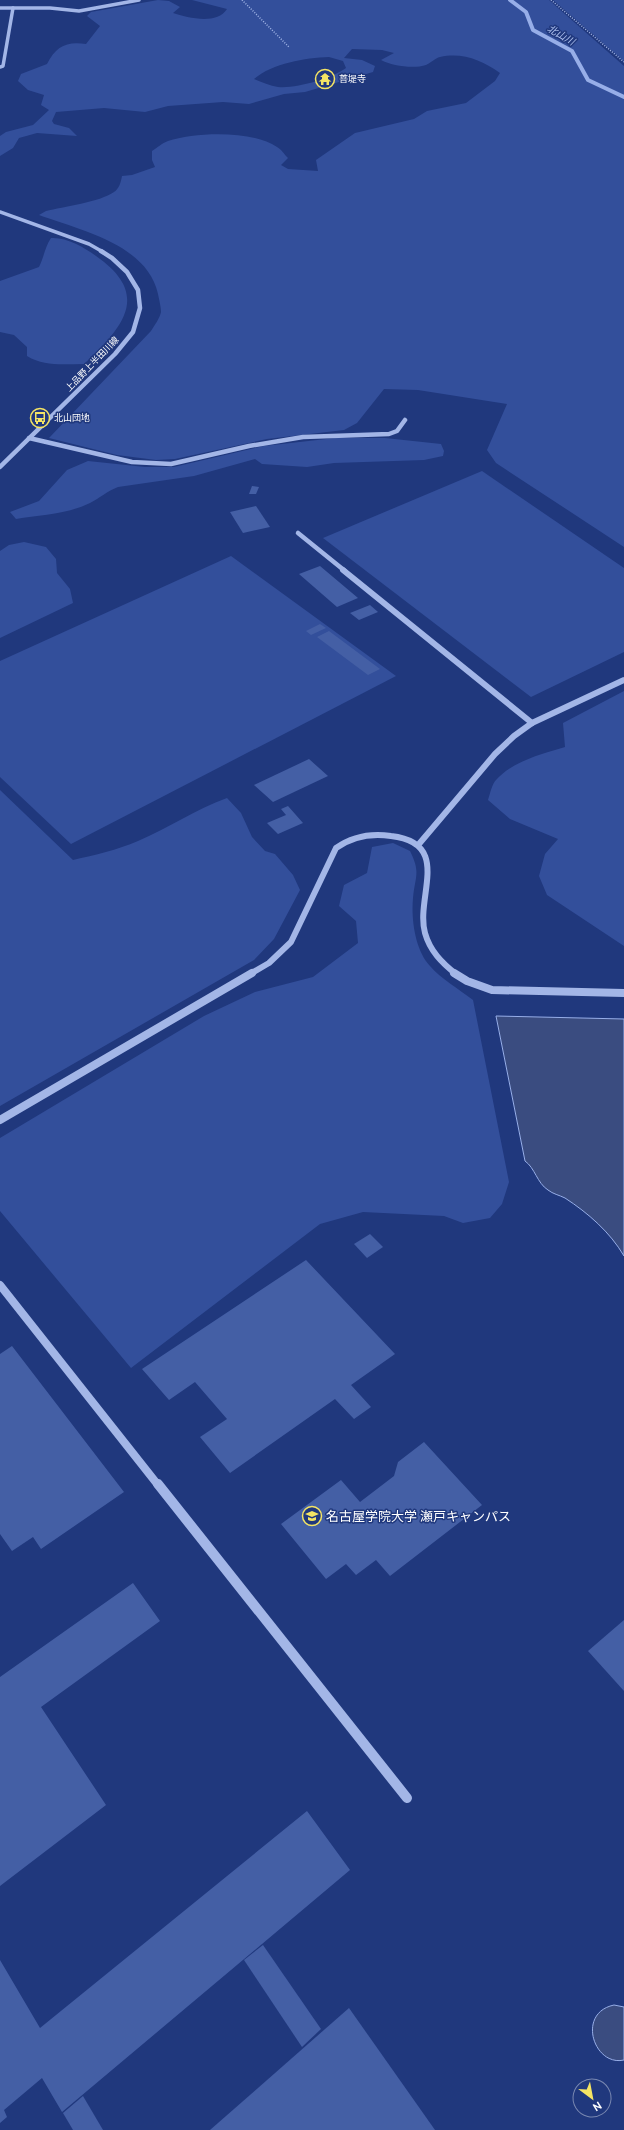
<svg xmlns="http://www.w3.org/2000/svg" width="624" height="2130" font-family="Ubuntu,'Noto Sans JP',sans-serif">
<rect width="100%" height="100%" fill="#20387d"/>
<g fill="#334f9b" fill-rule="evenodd">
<path d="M158 0 169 1 180 7 173 13C188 18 217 25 227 9L192 0H549L624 66V547L496 463 487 450 507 404 418 390 384 389 357 423 344 430 267 439 175 459 156 460 117 455 49 438 151 331C154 326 160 318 161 312 161 307 159 299 158 294 147 244 80 230 39 215L46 211C63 207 100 202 114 192 119 189 121 182 122 176L132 175 155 167 152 160V151C157 148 162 143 168 141 196 132 251 130 277 147 281 149 284 154 288 158L281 165 288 169 318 171 316 160 355 133 414 119 427 111 466 103 495 81 500 73C482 60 462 52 440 57 435 58 431 63 426 65 414 69 392 66 381 60L394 53 382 50 352 49 344 58 362 60 375 66 373 72 305 92 284 94 249 104 223 102 168 106 145 112 104 108 56 112 52 121 54 124 69 128 77 136 37 133 19 138 13 148 0 156V136L6 132 33 125 49 110 41 105 44 95 28 90 18 81 21 74 47 64C56 46 67 41 86 44L100 26 87 16 91 12ZM329 57 343 61 346 68C332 78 296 89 278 87 270 86 262 82 254 79 273 63 305 58 329 57Z"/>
<polygon points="553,0 624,0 624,61"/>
<path d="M51 238C66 237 84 247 96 256 152 295 123 327 84 364 64 364 45 367 27 356V347L14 335 0 332V281L39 267C44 257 45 247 51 238Z"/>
<path d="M335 438H385L441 444 444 451 443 456 424 460 334 463 307 467 262 464 255 459 194 476 118 487C107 491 100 498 90 503 68 514 40 515 16 519L10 512 39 501 67 470 88 461 145 467H174L264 446Z"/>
<polygon points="482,471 624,568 624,652 531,697 323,538"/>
<polygon points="24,542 46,547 56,559 57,573 70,589 73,603 0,638 0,551 9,545"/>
<polygon points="231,556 396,676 71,844 0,777 0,661"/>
<path d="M624 691V946L547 895 539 876 545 854 558 839 510 819 488 800C490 794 492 784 496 780 513 761 542 754 565 747L563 723Z"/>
<path d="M0 790 73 860C95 855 117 850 138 841 169 828 196 809 227 798L241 813 252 837 265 851 275 854 293 875 300 890 274 939 254 960 0 1106Z"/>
<path d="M393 843 410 851C421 873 415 876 413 898 411 919 415 950 430 966 441 979 459 989 473 1000L509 1182 502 1204 490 1218 463 1223 444 1216 363 1212 320 1224 131 1368 0 1211V1138L204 1016 255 992 313 977 358 943 356 921 339 906 344 885 367 873 372 847Z"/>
</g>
<g fill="#3a4c80" stroke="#97aee8">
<path d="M496 1016 624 1019V1256C610 1232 588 1213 565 1198 559 1195 553 1194 548 1190 537 1183 535 1168 525 1161Z"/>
<path d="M614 2005 624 2007V2060C594 2067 576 2013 614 2005Z"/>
</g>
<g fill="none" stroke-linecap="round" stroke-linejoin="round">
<polyline stroke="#97aee8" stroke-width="4" points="510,0 526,12 533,30 572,51 588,80 624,97"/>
</g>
<g fill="#445fa5">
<polygon points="252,486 259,487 256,494 249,494"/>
<polygon points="256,506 270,527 243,533 230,512"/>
<polygon points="320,566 358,598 337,607 299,574"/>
<polygon points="370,605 378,612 359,620 350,613"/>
<polygon points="320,624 326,628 311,635 306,631"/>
<polygon points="329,631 380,669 368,675 317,637"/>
<polygon points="309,759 328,776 273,802 254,785"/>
<polygon points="288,806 303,823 278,834 267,823 286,815 281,809"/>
<polygon points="370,1234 383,1247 367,1258 354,1244"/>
<polygon points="306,1260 395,1354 351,1385 371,1407 354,1419 335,1399 230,1473 200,1437 227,1419 195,1382 169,1400 142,1369"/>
<polygon points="12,1346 124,1492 41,1549 33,1537 12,1551 0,1534 0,1354"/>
<polygon points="424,1442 482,1505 390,1576 376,1560 356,1575 346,1564 326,1579 281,1524 341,1480 360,1502 394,1476 398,1462"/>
<polygon points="133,1583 160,1621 41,1707 106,1805 0,1886 0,1677"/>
<polygon points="624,1620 624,1691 588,1651"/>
<polygon points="307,1811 350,1870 62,2112 42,2078 4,2110 7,2117 0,2123 0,1960 40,2028"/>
<polygon points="263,1945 321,2029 302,2047 244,1960"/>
<polygon points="349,2008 435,2130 210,2130"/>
<polygon points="83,2096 103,2130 73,2130 63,2113"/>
</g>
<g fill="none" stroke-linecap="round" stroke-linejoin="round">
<g stroke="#a3b6e7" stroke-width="1.5" stroke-dasharray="1 1.5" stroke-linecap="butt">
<polyline points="242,0 289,47"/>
<polyline points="551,0 624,62"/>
</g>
<g stroke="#a3b6e7" stroke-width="3.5">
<polyline points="0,8 50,8 79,11 139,0"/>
<polyline points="0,67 3,66 13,8"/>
<polyline points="0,212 89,244 103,252"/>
</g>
<g stroke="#a3b6e7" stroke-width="4.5">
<polyline points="29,438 132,462 171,464 249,446 303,437 389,434 397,431 405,420"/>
<polyline points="0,467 115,354 133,332 140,308 138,290 127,272 112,258 101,251"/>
<polyline points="298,533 345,571"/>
</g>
<g stroke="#a3b6e7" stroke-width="6">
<polyline points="343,570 532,723"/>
<polyline points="419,844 495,754 514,736 532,723 624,680"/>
<path d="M250 974 269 963 291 942 336 848C353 836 371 833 391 836 453 843 415 897 425 933 430 951 442 963 456 974"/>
</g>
<g stroke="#a3b6e7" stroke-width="8">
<polyline points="454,973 467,981 492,990 624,993"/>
<polyline points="0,1120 252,973"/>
<polyline points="0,1285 158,1485"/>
</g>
<polyline stroke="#a3b6e7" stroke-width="10" points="158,1484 407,1798"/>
</g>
<defs>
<symbol id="temple-ring" viewBox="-11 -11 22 22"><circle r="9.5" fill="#20387d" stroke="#f4e464" stroke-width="1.5"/><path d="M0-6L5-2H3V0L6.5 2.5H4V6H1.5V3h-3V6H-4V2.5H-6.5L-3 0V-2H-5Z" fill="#f4e464"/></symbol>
<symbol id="bus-ring" viewBox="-11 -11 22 22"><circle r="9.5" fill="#20387d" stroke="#f4e464" stroke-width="1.5"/><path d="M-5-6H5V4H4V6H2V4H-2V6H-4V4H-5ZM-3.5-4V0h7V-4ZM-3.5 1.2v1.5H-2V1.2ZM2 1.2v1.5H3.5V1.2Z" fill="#f4e464"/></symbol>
<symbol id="university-ring" viewBox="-11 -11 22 22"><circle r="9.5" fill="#20387d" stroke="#f4e464" stroke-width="1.5"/><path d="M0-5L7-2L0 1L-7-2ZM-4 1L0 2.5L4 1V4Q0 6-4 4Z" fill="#f4e464"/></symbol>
</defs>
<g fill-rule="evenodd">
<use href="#temple-ring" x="314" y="68" width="22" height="22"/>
<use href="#bus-ring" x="29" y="407" width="22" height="22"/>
<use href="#university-ring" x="301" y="1505" width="22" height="22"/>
</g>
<g text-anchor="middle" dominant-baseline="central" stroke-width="3" stroke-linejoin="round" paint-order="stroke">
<g font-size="9" fill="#fff" stroke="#20387d" text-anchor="start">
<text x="339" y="79">菩堤寺</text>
<text x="54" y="418">北山団地</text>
</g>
<g font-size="9" fill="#fff" stroke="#20387d">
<text transform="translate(92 364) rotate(-46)">上品野上半田川線</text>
</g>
<g font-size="10" font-style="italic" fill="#aec1ef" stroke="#20387d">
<text transform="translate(561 35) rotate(30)">北山川</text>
</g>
<g font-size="13" fill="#fff" stroke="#20387d" text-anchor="start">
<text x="326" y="1516">名古屋学院大学 瀬戸キャンパス</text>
</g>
</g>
<g transform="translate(592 2098) rotate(148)"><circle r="19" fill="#20387d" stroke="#7988b1"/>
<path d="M0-3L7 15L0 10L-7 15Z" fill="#f4e464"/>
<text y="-6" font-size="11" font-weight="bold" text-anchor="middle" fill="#ffffff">N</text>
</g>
</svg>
